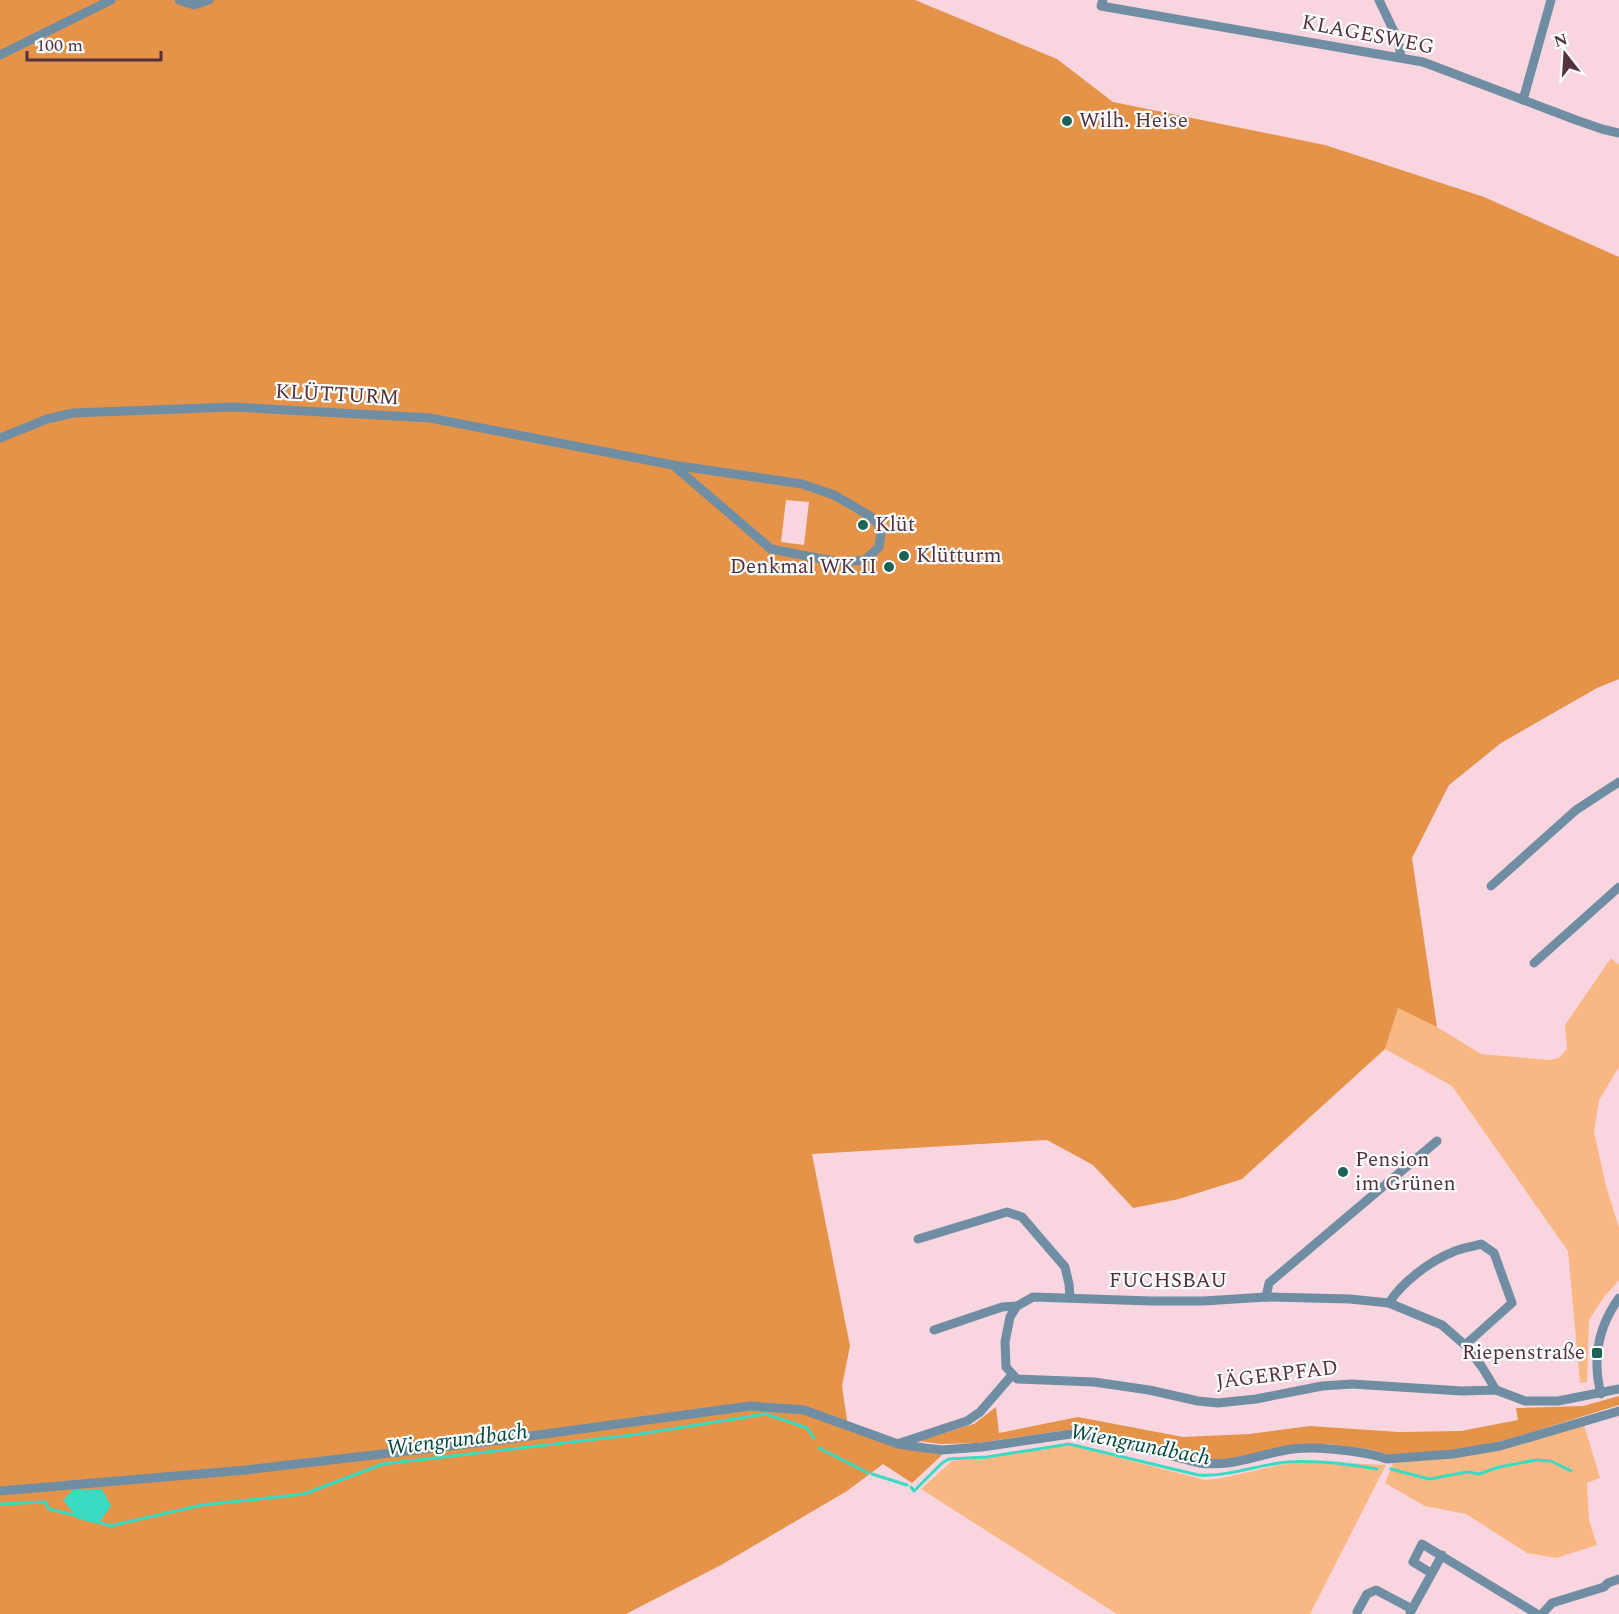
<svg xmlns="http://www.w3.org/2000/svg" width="1619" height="1614" font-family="Spectral,serif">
<rect width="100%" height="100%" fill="#f9d5df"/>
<g fill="#f9b883">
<polygon points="1611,958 1619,965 1619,1067 1599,1100 1594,1132 1606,1186 1619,1228 1619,1280 1604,1297 1589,1320 1587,1382 1580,1383 1568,1251 1452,1086 1385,1049 1398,1007 1437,1027 1481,1054 1549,1060 1559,1058 1567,1049 1565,1025"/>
<polygon points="1583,1422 1600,1478 1587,1483 1589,1520 1597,1545 1556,1558 1527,1553 1466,1514 1425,1506 1385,1483 1393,1463 1453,1454"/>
<path d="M1070 1445 1205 1480C1233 1478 1259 1468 1287 1464 1319 1460 1353 1464 1386 1465L1310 1614H1117L921 1489 952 1461 986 1458Z"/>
</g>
<g fill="#e59349" fill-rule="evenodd">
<path d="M0 0H915L1057 59 1113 102 1325 145 1484 197 1619 257V679L1597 688 1501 743 1449 785 1412 858 1437 1027 1398 1008 1385 1049 1242 1179 1179 1199 1133 1208 1093 1165 1047 1140 812 1154 850 1346 842 1386 848 1427 898 1444 942 1450 941 1456 912 1483 883 1464 847 1491 721 1565 626 1614H0ZM786 500 809 502 804 545 781 542Z"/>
<polygon points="1619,1396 1619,1405 1506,1440 1453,1451 1389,1455 1374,1450 1328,1444 1302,1444 1221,1461 1201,1460 1095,1431 1073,1429 978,1443 941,1444 918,1441 974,1424 996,1407 999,1433 1078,1417 1183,1437 1249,1434 1310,1426 1399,1432 1461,1431 1518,1420 1516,1408 1583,1406"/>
</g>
<polygon fill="#3adbc2" points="102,1489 111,1506 98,1524 78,1519 63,1500 73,1490"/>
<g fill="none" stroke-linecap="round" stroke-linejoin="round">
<g stroke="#3adbc2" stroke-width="3">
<polyline points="819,1448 868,1473"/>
<polyline points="1391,1469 1429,1479 1467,1472 1479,1474 1499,1467 1537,1460 1551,1461 1571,1471"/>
<polyline points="872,1474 907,1485"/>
<path d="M911 1487 914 1491 942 1463 949 1459 987 1457 1069 1444 1198 1475C1230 1477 1258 1464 1289 1462 1319 1460 1348 1464 1377 1469"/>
<polyline points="0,1504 45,1502 49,1509 78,1516"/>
<polyline points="96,1521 110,1526 202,1505 304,1494 383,1464 640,1434 766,1414 807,1428 814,1438"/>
</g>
<g stroke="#6f8ea4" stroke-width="9">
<polyline points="179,0 194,5 209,0"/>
<polyline points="1103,0 1101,6 1423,62 1576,120 1602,129 1619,133"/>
<polyline points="1379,0 1398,40 1401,56"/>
<polyline points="0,55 111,0"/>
<polyline points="1523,100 1551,0"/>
<polyline points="0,438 47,419 73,413 232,407 430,418 673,465 802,484 834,495 870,516 878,524 881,533 879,547 865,560 838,562 771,549 673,465"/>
<polyline points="1491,886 1576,810 1619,782"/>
<polyline points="1534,963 1619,887"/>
<polyline points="918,1239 1007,1212 1022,1217 1065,1267 1069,1284 1070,1297"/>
<polyline points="1266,1297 1269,1283 1437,1141"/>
<path d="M1389 1303C1401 1283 1430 1261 1453 1252 1461 1248 1472 1247 1481 1244L1494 1253 1512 1303 1465 1345"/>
<polyline points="934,1330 1002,1307 1017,1306"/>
<polyline points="1496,1390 1482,1367 1465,1345 1442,1325 1389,1303 1350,1299 1266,1297 1204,1301 1151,1301 1033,1297 1017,1306 1010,1317 1005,1342 1006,1367 1017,1379 1094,1382 1149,1390 1198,1401 1218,1403 1256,1399 1322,1386 1352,1384 1462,1391 1496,1390 1525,1401 1558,1401 1619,1389"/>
<path d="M1601 1394C1592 1359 1598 1327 1619 1298"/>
<polyline points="900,1443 967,1421 980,1412 1012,1375"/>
<path d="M0 1491 246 1470 493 1441 750 1406 804 1410 898 1444 925 1448 942 1450 982 1447 1071 1434 1094 1436 1199 1463C1233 1467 1254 1456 1286 1450 1307 1446 1329 1449 1350 1451 1363 1453 1375 1454 1386 1459L1453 1454 1500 1446 1619 1411"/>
<polyline points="1431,1573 1413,1562 1422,1544 1537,1614"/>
<polyline points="1357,1612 1367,1594 1376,1590 1412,1609"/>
<polyline points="1410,1613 1442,1555"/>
<polyline points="1542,1614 1552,1603 1604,1587 1608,1583 1619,1579"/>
</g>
</g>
<g fill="#1b6357" stroke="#fff" stroke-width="2">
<circle cx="1067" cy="121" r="6"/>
<circle cx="863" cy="525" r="6"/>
<circle cx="904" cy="556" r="6"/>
<circle cx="889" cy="567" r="6"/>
<circle cx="1343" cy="1172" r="6"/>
<rect x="1591" y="1347" width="12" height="12" rx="3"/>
</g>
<g text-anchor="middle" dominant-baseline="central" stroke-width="4.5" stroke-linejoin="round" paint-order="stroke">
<g font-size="21" fill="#54313c" stroke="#fff">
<text transform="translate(1368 35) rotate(11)">KLAGESWEG</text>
<text transform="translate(337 395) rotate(3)">KLÜTTURM</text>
<text x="1168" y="1281">FUCHSBAU</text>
<text transform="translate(1277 1375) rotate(-7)">JÄGERPFAD</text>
</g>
<g font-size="21" fill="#54313c" stroke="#fff" text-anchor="start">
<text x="1079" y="121">Wilh. Heise</text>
<text x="875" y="525">Klüt</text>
<text x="916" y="556">Klütturm</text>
<text x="877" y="567" text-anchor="end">Denkmal WK II</text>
<text x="1355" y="1160">Pension<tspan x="1355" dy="24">im Grünen</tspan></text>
<text x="1585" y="1353" text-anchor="end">Riepenstraße</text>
</g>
<g font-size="22" font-style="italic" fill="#00483e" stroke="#fff">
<text transform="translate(457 1440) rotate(-7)">Wiengrundbach</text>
<text transform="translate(1140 1445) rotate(11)">Wiengrundbach</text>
</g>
</g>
<g transform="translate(1565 54) rotate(343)" stroke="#ffffff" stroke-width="4.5" paint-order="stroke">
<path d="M0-4.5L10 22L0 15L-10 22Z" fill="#54313c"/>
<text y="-9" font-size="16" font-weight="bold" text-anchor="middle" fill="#54313c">N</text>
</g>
<path d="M27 51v9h134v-9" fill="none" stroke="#54313c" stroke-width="3"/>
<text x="36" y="51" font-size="18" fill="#54313c" stroke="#ffffff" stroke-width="4.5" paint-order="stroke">100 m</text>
</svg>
